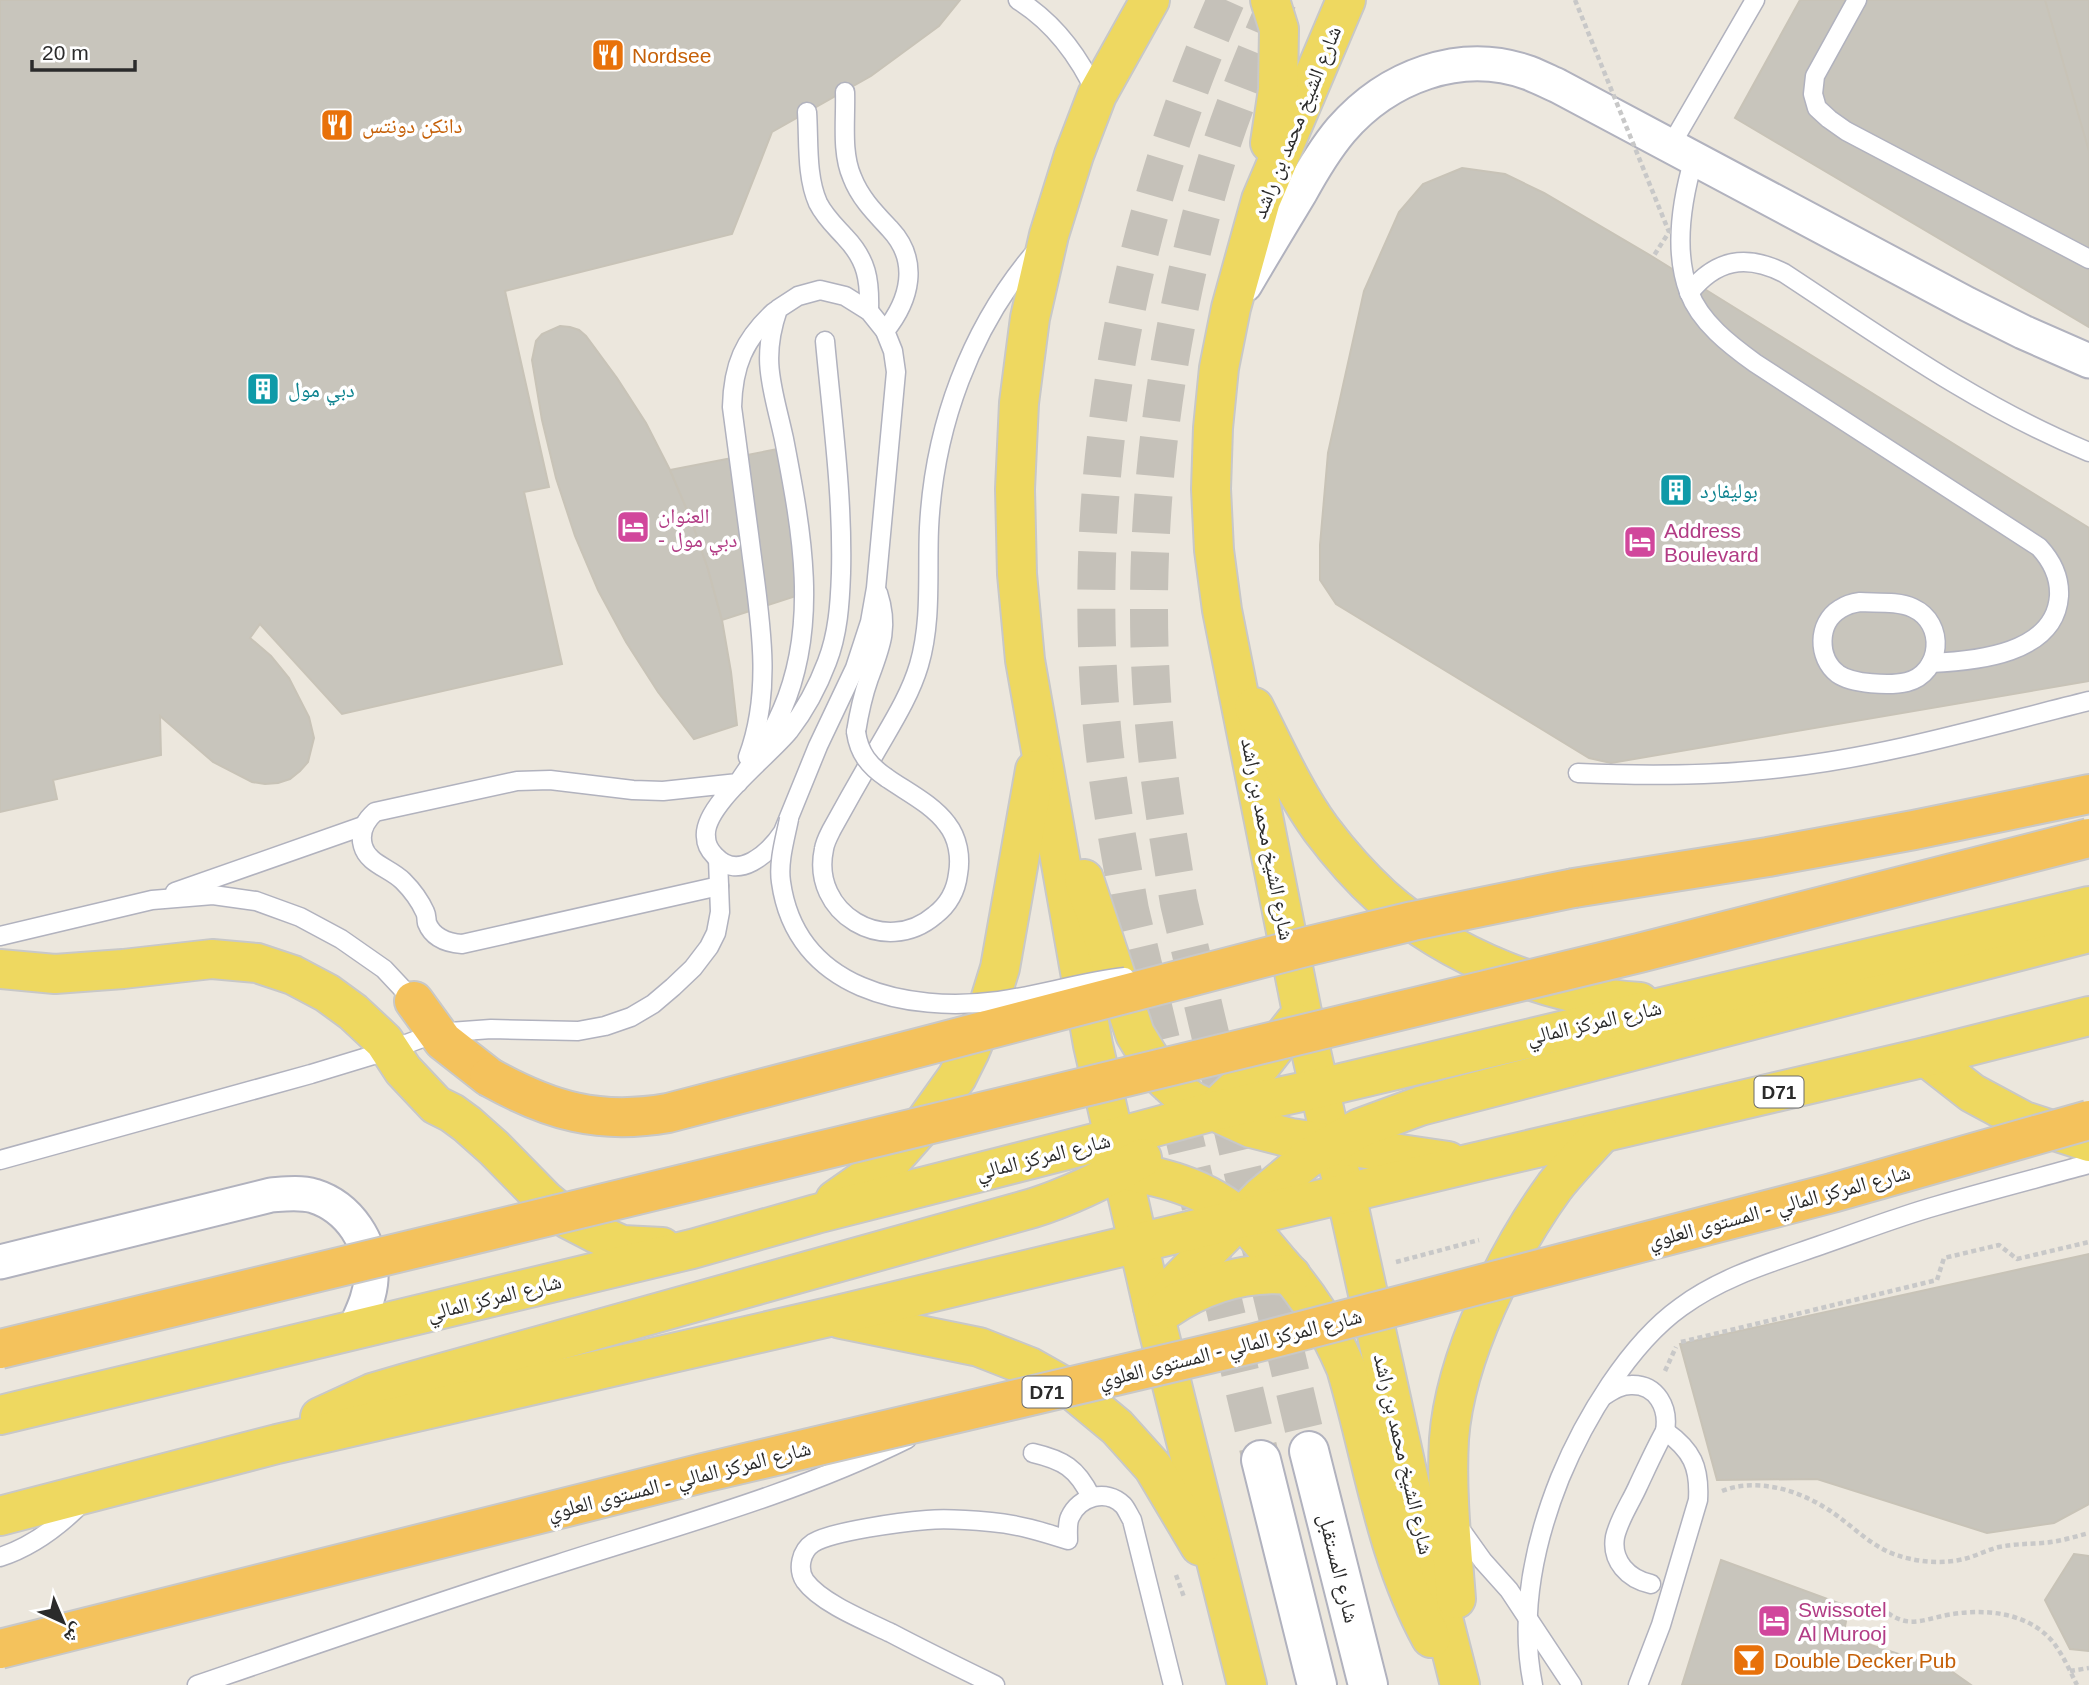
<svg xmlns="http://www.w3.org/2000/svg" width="2089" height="1685" font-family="Arial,'Noto Naskh Arabic',sans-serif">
<rect width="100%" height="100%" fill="#ece7dd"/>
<g fill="#c8c5bc" stroke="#c8c3b7" stroke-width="2">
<polygon points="0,0 960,0 939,26 871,76 772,132 732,234 505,291 549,487 524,492 562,664 342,714 260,624 250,638 271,656 289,678 309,717 314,738 308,762 300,771 290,779 278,783 265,784 252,782 213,762 160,716 161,755 53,780 57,799 0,812"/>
<polygon points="1800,0 2089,0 2089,327 1735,118"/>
<polygon points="2045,0 2089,0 2089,151"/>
<polygon points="1462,168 1505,174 1544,193 1653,257 2089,528 2089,681 1611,763 1589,758 1336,604 1320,580 1320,545 1328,453 1364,291 1399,212 1423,184"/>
<polygon points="560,326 570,327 579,330 586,336 617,378 646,423 670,470 691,519 708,569 722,620 731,672 737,725 694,739 658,692 626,642 598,590 575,536 556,478 542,420 532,360 536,341 542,334"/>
<polygon points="783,448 802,594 722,620 708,569 691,519 670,470"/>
<polygon points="2089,1254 2089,1504 2054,1523 1987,1533 1817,1479 1717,1480 1680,1344"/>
<polygon points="2074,1554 2089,1556 2089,1651 2070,1649 2045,1600"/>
<polygon points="1721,1560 1849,1607 1843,1636 1951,1671 1971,1685 1682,1685"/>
</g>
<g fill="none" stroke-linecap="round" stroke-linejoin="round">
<g stroke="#c5c1b9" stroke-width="38" stroke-dasharray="38 19" stroke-linecap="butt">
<path d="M1226 0C1124 230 1078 487 1103 738 1109 796 1120 853 1130 910L1261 1460"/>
<path d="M1278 0C1258 47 1238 95 1222 143 1163 330 1136 539 1155 735 1160 791 1170 847 1179 903L1309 1451"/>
</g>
<defs>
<g id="service">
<path d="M1018 0C1055 23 1079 56 1097 95"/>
<polyline points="1857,0 1815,76 1813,94 1817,108 1829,119 1846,131 2089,259"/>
<path d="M845 92C846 119 841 152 852 177 860 198 875 213 890 229 920 261 910 300 885 331"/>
<path d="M807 112C809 141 806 176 818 203 825 217 835 226 845 237 867 260 870 280 869 311"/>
<polyline points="1671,145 1755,0"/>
<path d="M1694 158C1682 199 1673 250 1689 292 1700 322 1730 345 1755 363L2039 547C2052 561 2060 576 2059 596 2055 654 1976 661 1931 663"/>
<path d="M1689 293C1716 259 1746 254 1784 273 1883 338 1979 407 2089 452"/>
<path d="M1860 602C1877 603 1898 601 1913 608 1946 623 1942 673 1907 682 1890 686 1852 684 1838 674 1817 658 1817 623 1840 609 1846 605 1853 603 1860 602Z"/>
<path d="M856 732C859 713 863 695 869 678 881 646 889 627 878 593"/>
<path d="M748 757C773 690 760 619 751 550 745 502 738 454 732 407 733 365 744 340 774 312"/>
<path d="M1578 773C1646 776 1713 776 1781 768 1885 757 1988 726 2089 701"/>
<path d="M887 778C907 792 932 804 947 824 958 838 961 857 958 874 956 891 948 905 935 915 885 958 810 913 824 849 825 842 829 835 832 829 848 800 865 770 882 741 896 717 911 692 919 665 932 621 927 573 929 528 934 427 970 328 1036 251"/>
<path d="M719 886 462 944C448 943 433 938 427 923 426 918 427 916 425 912 420 901 411 889 403 881 390 868 368 864 363 846 359 832 365 821 375 812L517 781 550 780 633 790 663 791 738 783C754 759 771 737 782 710 820 623 801 528 784 439 773 388 760 361 778 309L798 296 820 290 845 296 869 311 885 331 893 351 896 372 876 588 870 622 855 668 818 746 783 832C769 853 738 882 715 856 710 851 706 844 706 837 702 806 769 756 789 731 805 710 818 686 827 662 838 634 840 603 841 573 843 495 832 418 825 341"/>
<polyline points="175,892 363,826"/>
<polyline points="0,936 152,900 213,895 256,901 300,917 341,939 384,969 414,1001"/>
<polyline points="0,1160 311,1074 390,1050 436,1033 491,1029 578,1031 605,1026 631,1017 653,1004 673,987 693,968 709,947 716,933 720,912 718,859"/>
<path d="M1605 1395C1613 1390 1621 1385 1631 1385 1657 1384 1669 1408 1665 1431 1655 1449 1647 1467 1638 1486 1631 1502 1619 1519 1615 1537 1611 1561 1628 1579 1651 1584"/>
<path d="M1033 1453C1063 1460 1077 1468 1091 1497"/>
<polyline points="1458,1526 1483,1561 1509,1590 1572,1685"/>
<path d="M0 1557C31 1547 58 1527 81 1504"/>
<path d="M197 1685C317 1644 437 1602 558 1564 676 1526 796 1494 907 1439"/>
<path d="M995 1685C960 1668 925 1651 891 1633 866 1621 821 1603 805 1581 797 1569 801 1551 813 1543 833 1531 902 1522 927 1520 947 1518 970 1520 991 1522 1017 1524 1043 1532 1068 1540 1068 1532 1067 1523 1070 1517 1079 1497 1106 1488 1123 1505 1126 1508 1129 1515 1132 1520L1173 1685"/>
<path d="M1533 1685C1519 1616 1534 1543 1560 1478 1584 1420 1629 1344 1681 1307 1723 1276 1773 1262 1821 1245 1859 1232 1897 1217 1936 1206 1987 1191 2038 1178 2089 1164"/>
<path d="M1638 1685 1661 1625 1698 1500C1700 1467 1692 1450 1665 1431"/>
</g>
<g id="minor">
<path d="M1245 285C1263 254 1282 223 1300 193 1312 171 1325 149 1341 130 1387 77 1460 48 1529 73 1539 77 1549 82 1558 86L1967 304 2023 332 2089 361"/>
<path d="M0 1262 271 1195C285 1194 300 1192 314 1196 349 1207 373 1243 371 1279 370 1298 361 1314 354 1331"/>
</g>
<g id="secondary">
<polyline points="1309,1451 1368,1685"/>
<polyline points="1261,1460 1317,1685"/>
</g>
<g id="primary">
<polyline points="1150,0 1097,95 1074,155 1049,235 1030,318 1019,403 1015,489 1017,574 1025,660 1093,1045 1157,1325 1247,1685"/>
<polyline points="1346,0 1261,200 1231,308 1219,368 1213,428 1211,489 1214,550 1222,610 1302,1012 1332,1144 1346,1194 1416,1512 1460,1685"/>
<polyline points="1270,143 1278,90 1279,29 1270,0"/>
<path d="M1254 707C1275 748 1294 792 1321 829 1339 853 1360 877 1382 897 1449 957 1550 997 1640 1002"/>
<polyline points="1084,879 1135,1034 1160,1075 1176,1090 1194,1102 1251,1128 1291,1138 1448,1161"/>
<polyline points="0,969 55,974 123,969 212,959 257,963 293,975 327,993 353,1012 384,1041 403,1070 436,1105 452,1113 467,1124 494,1148 545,1200 568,1219 595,1233 622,1245 662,1247"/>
<polyline points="1926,1057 1972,1093 2024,1121 2089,1142"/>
<polyline points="1213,1111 1262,1064 1295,1022"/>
<path d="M1109 1168C1155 1175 1207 1186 1242 1220 1254 1232 1266 1247 1277 1260 1308 1294 1328 1326 1346 1368 1373 1459 1385 1554 1431 1638"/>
<polyline points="835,1200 892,1160 922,1126 957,1077 970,1051 987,1010 1000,968 1035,770"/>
<polyline points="1153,1307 1261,1197 1307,1159 1360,1128 1420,1106 2089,933"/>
<path d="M1167 1309C1205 1283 1245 1271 1291 1275"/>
<polyline points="841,1319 979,1347 1030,1367 1076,1393 1117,1427 1153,1467 1200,1546"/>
<polyline points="0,1415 692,1249 816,1214 1114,1138 1214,1111 1320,1088 2089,906"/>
<path d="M320 1417 372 1393 406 1383 1033 1208C1071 1196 1107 1178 1142 1158"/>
<polyline points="0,1516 277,1444 829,1317 1468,1164 1926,1057 2089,1016"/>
<path d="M1456 1599C1452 1546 1446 1492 1449 1439 1455 1357 1507 1252 1555 1186 1569 1168 1586 1151 1601 1134"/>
</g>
<g id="trunk">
<polyline points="1574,888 1768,857 1914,830 2089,794"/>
<polyline points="414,1001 443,1041 489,1077"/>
</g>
</defs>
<use href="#service" stroke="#b1b2be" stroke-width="21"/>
<use href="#minor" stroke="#b1b2be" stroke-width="37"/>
<use href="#secondary" stroke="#b1b2be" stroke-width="42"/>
<use href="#primary" stroke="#c8c8c8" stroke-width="42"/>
<use href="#trunk" stroke="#c8c8c8" stroke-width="42"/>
<g stroke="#c8c8c8" stroke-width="4.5" stroke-dasharray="5 3.5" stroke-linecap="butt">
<polyline points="1396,1262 1479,1240"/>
<polyline points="1681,1342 1937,1280 1944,1258 1999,1245 2017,1259 2089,1242"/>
<polyline points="1665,1371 1676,1347"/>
<path d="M1722 1491C1755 1478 1795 1489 1824 1507 1856 1526 1871 1551 1911 1559 1928 1563 1947 1563 1964 1559 1976 1556 1987 1550 1999 1547 2014 1544 2027 1544 2042 1543 2058 1542 2074 1537 2089 1533"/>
<polyline points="1176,1575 1184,1597"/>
<path d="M1881 1608C1907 1629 1918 1621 1947 1615 1984 1608 2028 1612 2053 1642 2063 1655 2070 1671 2077 1685"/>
<polyline points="2070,1671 2089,1668"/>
</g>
<use href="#service" stroke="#fff" stroke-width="18"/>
<use href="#minor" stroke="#fff" stroke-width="33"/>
<use href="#secondary" stroke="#fff" stroke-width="38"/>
<use href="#primary" stroke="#eed860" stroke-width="38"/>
<use href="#trunk" stroke="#f4c25c" stroke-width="38"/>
<defs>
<g id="service-bridge">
<path d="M856 732C859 753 869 766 887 778"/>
<path d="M789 819C785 839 778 862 781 882 796 990 907 1013 999 1001 1041 995 1082 982 1125 977"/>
</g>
<g id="trunk-bridge">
<path d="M489 1077C550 1111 599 1125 668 1113L1309 946 1413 921 1574 888"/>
<polyline points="0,1349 1639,953 2089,838"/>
<polyline points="0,1649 703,1473 1251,1344 1832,1193 2089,1120"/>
</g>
</defs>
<use href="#service-bridge" stroke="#b1b2be" stroke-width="21" stroke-linecap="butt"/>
<use href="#trunk-bridge" stroke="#c8c8c8" stroke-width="42" stroke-linecap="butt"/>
<polyline stroke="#c8c8c8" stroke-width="4.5" stroke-dasharray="5 3.5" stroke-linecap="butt" points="1575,0 1669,232 1653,257"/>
<use href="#service-bridge" stroke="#fff" stroke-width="18"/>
<use href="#trunk-bridge" stroke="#f4c25c" stroke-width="38"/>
</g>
<defs>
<symbol id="restaurant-square" viewBox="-11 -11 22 22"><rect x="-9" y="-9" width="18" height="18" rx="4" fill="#e8710a" stroke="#fff"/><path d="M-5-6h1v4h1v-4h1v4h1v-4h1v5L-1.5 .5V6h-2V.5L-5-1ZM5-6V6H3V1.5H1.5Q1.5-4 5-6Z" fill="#fff"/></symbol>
<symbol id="building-square" viewBox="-11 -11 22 22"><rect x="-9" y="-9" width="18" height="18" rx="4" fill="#0f9aa8" stroke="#fff"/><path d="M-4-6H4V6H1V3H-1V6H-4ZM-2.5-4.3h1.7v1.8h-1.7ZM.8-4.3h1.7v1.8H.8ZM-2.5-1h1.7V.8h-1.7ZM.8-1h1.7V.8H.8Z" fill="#fff"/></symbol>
<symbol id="hotel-square" viewBox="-11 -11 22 22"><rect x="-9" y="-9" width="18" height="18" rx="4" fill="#d1479c" stroke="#fff"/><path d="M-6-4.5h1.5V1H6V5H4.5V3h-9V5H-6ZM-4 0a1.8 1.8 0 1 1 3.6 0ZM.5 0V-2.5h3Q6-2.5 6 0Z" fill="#fff"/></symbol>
<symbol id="bar-square" viewBox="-11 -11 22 22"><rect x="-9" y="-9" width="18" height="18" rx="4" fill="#e8710a" stroke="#fff"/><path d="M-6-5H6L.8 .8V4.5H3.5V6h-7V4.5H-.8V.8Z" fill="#fff"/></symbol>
</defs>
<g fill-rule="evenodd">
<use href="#restaurant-square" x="589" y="36" width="38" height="38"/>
<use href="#restaurant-square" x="318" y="106" width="38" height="38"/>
<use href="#building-square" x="244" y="370" width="38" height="38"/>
<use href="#building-square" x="1657" y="471" width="38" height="38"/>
<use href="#hotel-square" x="614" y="508" width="38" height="38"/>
<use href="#hotel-square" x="1621" y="523" width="38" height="38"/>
<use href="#hotel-square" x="1755" y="1602" width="38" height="38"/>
<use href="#bar-square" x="1730" y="1641" width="38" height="38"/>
</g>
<g text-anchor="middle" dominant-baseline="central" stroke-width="7" stroke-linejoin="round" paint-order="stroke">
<g fill="#fff" stroke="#6b6b6b" stroke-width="2">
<rect x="1754.5" y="1076.5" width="49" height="31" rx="5"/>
<rect x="1022.5" y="1376.5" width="49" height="31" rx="5"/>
</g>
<g font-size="19" font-weight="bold" fill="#2b2b2b">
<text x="1779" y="1092">D71</text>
<text x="1047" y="1392">D71</text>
</g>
<g font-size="21" fill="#c56008" stroke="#fff" text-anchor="start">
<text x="632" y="55">Nordsee</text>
<text x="362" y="125">دانكن دونتس</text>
<text x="1774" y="1660">Double Decker Pub</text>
</g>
<g font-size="21" fill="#2b2b2b" stroke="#fff">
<text transform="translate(1296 122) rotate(-68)">شارع الشيخ محمد بن راشد</text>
<text transform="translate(1268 839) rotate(79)">شارع الشيخ محمد بن راشد</text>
<text transform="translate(1594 1022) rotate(-13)">شارع المركز المالي</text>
<text transform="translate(1043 1156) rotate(-14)">شارع المركز المالي</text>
<text transform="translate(1779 1206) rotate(-15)">شارع المركز المالي - المستوى العلوي</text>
<text transform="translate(494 1297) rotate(-14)">شارع المركز المالي</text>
<text transform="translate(1230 1348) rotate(-14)">شارع المركز المالي - المستوى العلوي</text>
<text transform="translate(1404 1454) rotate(77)">شارع الشيخ محمد بن راشد</text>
<text transform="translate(679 1480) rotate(-14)">شارع المركز المالي - المستوى العلوي</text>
<text transform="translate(1339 1568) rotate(76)">شارع المستقبل</text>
</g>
<g font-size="21" fill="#0d838f" stroke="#fff" text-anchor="start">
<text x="288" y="389">دبي مول</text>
<text x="1700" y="490">بوليفارد</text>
</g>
<g font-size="21" fill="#b23c85" stroke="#fff" text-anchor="start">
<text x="658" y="515">العنوان<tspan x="658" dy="24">- دبي مول</tspan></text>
<text x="1664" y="530">Address<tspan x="1664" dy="24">Boulevard</tspan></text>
<text x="1798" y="1609">Swissotel<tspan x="1798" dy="24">Al Murooj</tspan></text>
</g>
</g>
<g transform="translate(63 1622) rotate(136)" stroke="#ffffff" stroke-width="5" paint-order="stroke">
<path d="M0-5L12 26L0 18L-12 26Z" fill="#2b2b2b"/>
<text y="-10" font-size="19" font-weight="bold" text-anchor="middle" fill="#2b2b2b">ش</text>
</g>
<path d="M32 60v10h103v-10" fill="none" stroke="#2b2b2b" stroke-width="3.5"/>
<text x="42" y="60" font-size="21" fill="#2b2b2b" stroke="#ffffff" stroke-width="5" paint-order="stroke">20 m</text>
</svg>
